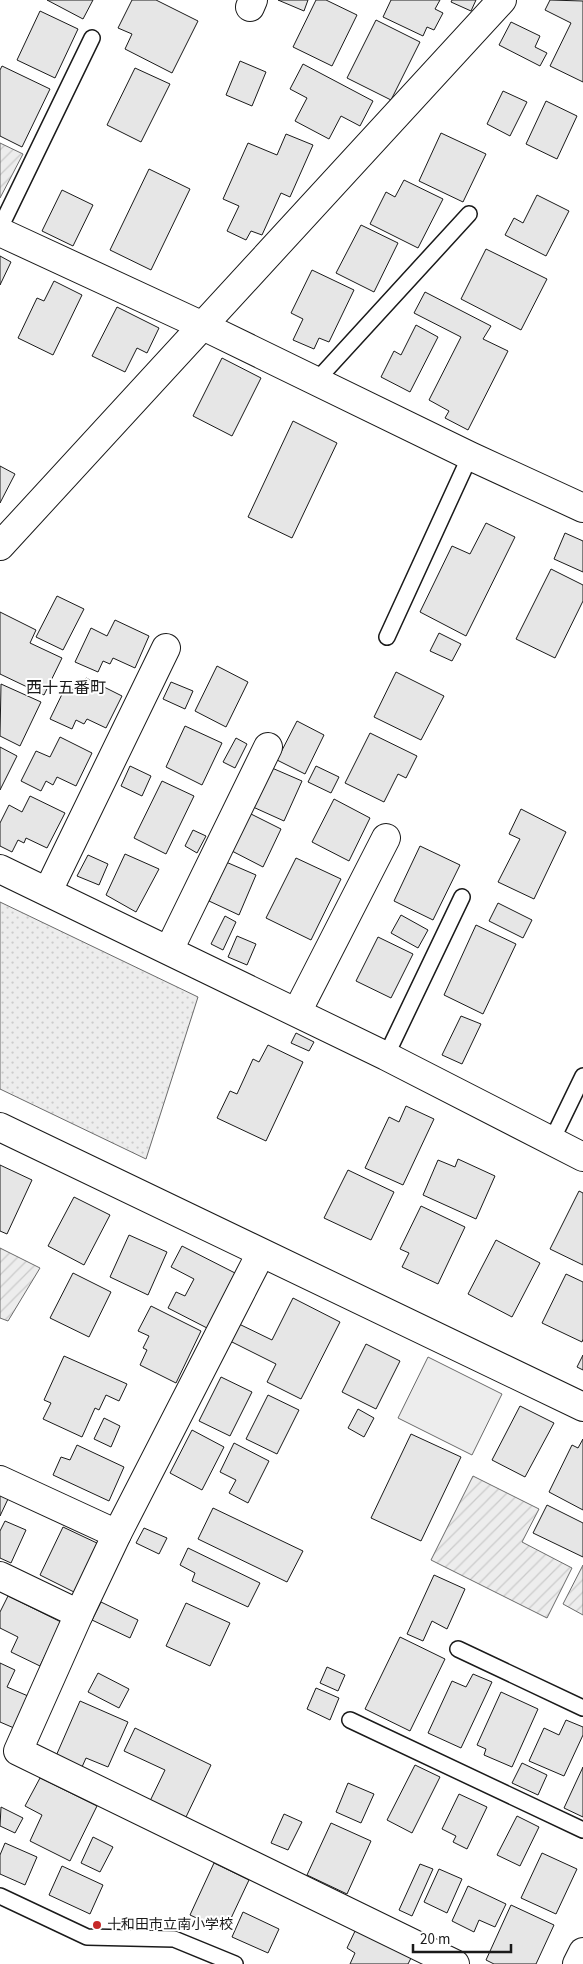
<svg xmlns="http://www.w3.org/2000/svg" width="583" height="1964" font-family="'Source Sans 3','Noto Sans JP',sans-serif">
<defs>
<pattern id="park-dots" width="8" height="8" patternUnits="userSpaceOnUse" patternTransform="scale(1.25)"><rect width="8" height="8" fill="#ededed"/><path d="M2 2h.1M6 6h.1" fill="none" stroke="#cbcbcb" stroke-width="1.8" stroke-linecap="round"/></pattern>
<pattern id="garden-furrows" width="10" height="10" patternUnits="userSpaceOnUse" patternTransform="scale(1.25)"><rect width="10" height="10" fill="#ededed"/><path d="M-1 1l2-2M0 10L10 0M9 11l2-2" fill="none" stroke="#cbcbcb"/></pattern>
</defs>
<rect width="100%" height="100%" fill="#fff"/>
<polygon fill="#ededed" stroke="#6a6a6a" points="428,1357 502,1394 472,1455 398,1418"/>
<polygon fill="url(#park-dots)" stroke="#6a6a6a" points="0,902 198,997 146,1159 0,1089"/>
<g fill="url(#garden-furrows)" stroke="#6a6a6a">
<polygon points="0,143 23,154 0,198"/>
<polygon points="0,1248 40,1268 8,1321 0,1318"/>
<polygon points="473,1476 539,1509 522,1542 572,1568 547,1618 431,1560"/>
<polygon points="583,1565 583,1615 563,1604"/>
</g>
<g fill="#e6e6e6" stroke="#1a1a1a">
<polygon points="47,0 93,0 83,19"/>
<polygon points="132,0 156,0 198,21 172,73 125,49 132,34 118,28"/>
<polygon points="278,0 308,0 304,11"/>
<polygon points="316,0 326,0 357,15 332,66 293,47"/>
<polygon points="391,0 440,0 435,9 443,13 434,30 427,27 423,36 383,17"/>
<polygon points="452,0 476,0 471,11 451,2"/>
<polygon points="550,0 583,1 583,82 550,66 571,23 545,10"/>
<polygon points="40,11 78,29 55,78 17,60"/>
<polygon points="376,20 420,42 391,100 347,78"/>
<polygon points="511,22 540,36 535,47 547,53 540,66 499,45"/>
<polygon points="240,61 266,72 252,106 226,95"/>
<polygon points="303,64 373,101 360,126 341,116 329,139 295,121 307,98 290,89"/>
<polygon points="2,66 50,89 22,147 0,136 0,70"/>
<polygon points="135,68 170,84 141,142 107,125"/>
<polygon points="503,91 527,102 510,136 487,124"/>
<polygon points="546,101 577,116 557,159 526,144"/>
<polygon points="441,133 486,154 463,202 419,181"/>
<polygon points="286,134 313,145 290,197 281,193 262,235 251,231 246,240 227,231 239,206 223,199 248,143 277,155"/>
<polygon points="149,169 190,189 151,270 110,250"/>
<polygon points="404,180 443,199 418,248 370,224 386,192 395,197"/>
<polygon points="62,190 93,205 73,246 42,231"/>
<polygon points="537,195 569,211 546,256 505,235 514,218 523,223"/>
<polygon points="361,225 398,243 374,292 336,273"/>
<polygon points="486,249 547,279 521,330 461,299"/>
<polygon points="0,256 11,262 0,285"/>
<polygon points="312,270 354,290 329,342 319,338 314,349 293,340 303,319 291,313"/>
<polygon points="54,281 82,295 53,355 18,338 37,298 44,301"/>
<polygon points="425,292 491,326 483,339 508,351 468,430 445,418 449,411 429,400 461,337 414,313"/>
<polygon points="117,307 159,328 147,353 137,348 125,372 92,356"/>
<polygon points="416,325 438,337 410,392 381,377 394,351 401,355"/>
<polygon points="222,358 261,378 232,436 193,416"/>
<polygon points="293,421 337,443 292,538 248,517"/>
<polygon points="0,466 15,474 0,503"/>
<polygon points="486,523 515,537 466,636 420,612 452,546 470,554"/>
<polygon points="565,533 583,541 583,572 554,559"/>
<polygon points="551,569 583,585 583,601 555,658 516,639"/>
<polygon points="57,596 84,609 63,650 36,637"/>
<polygon points="0,612 36,630 30,643 62,658 44,695 0,674"/>
<polygon points="115,620 149,636 135,668 113,658 110,664 103,661 98,672 75,662 91,628 107,636"/>
<polygon points="439,633 461,644 452,661 430,651"/>
<polygon points="217,666 248,682 226,727 195,711"/>
<polygon points="396,672 444,696 421,740 374,717"/>
<polygon points="86,678 122,696 106,728 87,719 84,724 76,720 72,729 50,719 66,686 79,692"/>
<polygon points="171,682 193,691 185,709 163,699"/>
<polygon points="1,684 41,702 20,746 0,736"/>
<polygon points="297,721 324,735 305,774 277,760"/>
<polygon points="185,726 222,743 202,785 166,767"/>
<polygon points="370,733 417,756 406,778 398,774 384,802 345,783"/>
<polygon points="60,737 92,753 76,786 57,777 53,785 46,781 41,791 21,781 36,751 50,757"/>
<polygon points="236,738 247,744 235,768 223,762"/>
<polygon points="0,747 17,756 0,790"/>
<polygon points="130,766 151,776 142,796 121,786"/>
<polygon points="316,766 339,777 331,793 308,782"/>
<polygon points="272,768 302,781 284,821 253,807"/>
<polygon points="162,781 194,796 166,854 134,838"/>
<polygon points="30,796 65,813 47,848 26,838 24,843 18,840 12,852 0,846 0,823 9,805 22,812"/>
<polygon points="334,799 370,818 349,861 312,842"/>
<polygon points="521,809 566,832 534,899 498,882 520,839 509,834"/>
<polygon points="249,813 281,829 263,867 230,850"/>
<polygon points="193,830 206,836 197,853 185,846"/>
<polygon points="420,846 460,865 433,920 394,901"/>
<polygon points="125,854 159,869 136,912 106,895"/>
<polygon points="88,855 108,864 99,885 77,876"/>
<polygon points="296,858 341,879 311,940 266,918"/>
<polygon points="226,862 256,875 239,915 209,901"/>
<polygon points="498,903 532,920 523,938 489,921"/>
<polygon points="401,915 428,930 418,948 391,933"/>
<polygon points="225,916 236,922 223,950 211,944"/>
<polygon points="476,925 516,944 483,1014 444,995"/>
<polygon points="237,936 256,944 247,965 228,957"/>
<polygon points="378,937 413,954 391,998 356,981"/>
<polygon points="461,1016 481,1024 462,1064 442,1055"/>
<polygon points="296,1033 314,1042 309,1051 291,1043"/>
<polygon points="268,1045 303,1062 266,1141 217,1118 230,1091 237,1094 253,1059 259,1062"/>
<polygon points="406,1106 434,1119 403,1185 365,1168 389,1117 399,1122"/>
<polygon points="458,1159 495,1176 476,1219 423,1195 438,1160 455,1167"/>
<polygon points="0,1165 32,1180 7,1234 0,1231"/>
<polygon points="348,1170 394,1192 371,1240 324,1218"/>
<polygon points="579,1191 583,1193 583,1265 550,1249"/>
<polygon points="74,1197 110,1215 84,1265 48,1246"/>
<polygon points="421,1206 465,1227 438,1284 402,1267 409,1253 400,1249"/>
<polygon points="129,1235 167,1252 148,1295 110,1277"/>
<polygon points="496,1240 540,1263 512,1317 468,1294"/>
<polygon points="182,1246 235,1273 207,1328 168,1308 176,1292 185,1296 194,1279 171,1267"/>
<polygon points="73,1273 111,1292 89,1337 50,1318"/>
<polygon points="566,1274 583,1282 583,1339 582,1342 542,1323"/>
<polygon points="293,1298 340,1322 301,1399 267,1382 276,1364 230,1341 239,1324 272,1340"/>
<polygon points="151,1306 201,1331 176,1383 140,1365 147,1350 143,1348 149,1336 138,1331"/>
<polygon points="366,1344 400,1361 376,1409 342,1392"/>
<polygon points="583,1355 583,1370 577,1367"/>
<polygon points="64,1356 127,1384 119,1401 106,1395 99,1410 95,1408 82,1437 43,1419 51,1403 44,1400"/>
<polygon points="221,1377 252,1392 230,1436 199,1421"/>
<polygon points="268,1395 299,1410 277,1454 246,1439"/>
<polygon points="520,1406 554,1423 525,1477 492,1460"/>
<polygon points="358,1409 374,1418 364,1437 348,1428"/>
<polygon points="104,1418 120,1426 111,1447 94,1439"/>
<polygon points="192,1430 224,1447 202,1490 170,1473"/>
<polygon points="411,1434 461,1457 421,1541 371,1518"/>
<polygon points="583,1439 583,1510 549,1492 572,1445 578,1448"/>
<polygon points="234,1443 269,1461 248,1503 229,1493 236,1480 220,1472"/>
<polygon points="77,1445 124,1467 109,1501 53,1475 61,1457 70,1460"/>
<polygon points="0,1495 8,1499 0,1516"/>
<polygon points="547,1505 583,1523 583,1557 533,1533"/>
<polygon points="213,1508 303,1551 287,1582 198,1539"/>
<polygon points="5,1521 26,1530 11,1563 0,1558 0,1531"/>
<polygon points="63,1527 99,1544 76,1593 40,1575"/>
<polygon points="144,1528 167,1538 159,1554 136,1543"/>
<polygon points="188,1548 260,1583 248,1607 192,1581 195,1573 180,1565"/>
<polygon points="434,1575 465,1589 447,1629 432,1621 423,1641 407,1634"/>
<polygon points="8,1596 61,1622 40,1666 11,1652 18,1637 0,1628 0,1612"/>
<polygon points="101,1602 138,1620 130,1638 92,1620"/>
<polygon points="186,1603 230,1623 210,1666 166,1646"/>
<polygon points="400,1637 445,1659 410,1731 365,1709"/>
<polygon points="0,1663 15,1670 7,1687 28,1696 14,1728 0,1722"/>
<polygon points="327,1667 345,1675 338,1691 320,1683"/>
<polygon points="98,1673 129,1689 119,1708 88,1692"/>
<polygon points="473,1674 492,1682 461,1748 428,1733 452,1681 466,1687"/>
<polygon points="316,1688 339,1698 330,1720 307,1709"/>
<polygon points="501,1692 538,1709 512,1767 484,1755 486,1749 477,1745"/>
<polygon points="80,1701 128,1722 108,1767 86,1758 82,1767 56,1756"/>
<polygon points="566,1720 583,1727 583,1735 564,1776 529,1761 544,1728 559,1735"/>
<polygon points="135,1728 211,1765 186,1817 150,1801 165,1770 124,1751"/>
<polygon points="522,1763 547,1775 538,1795 512,1783"/>
<polygon points="415,1765 440,1777 412,1833 387,1820"/>
<polygon points="583,1767 583,1817 564,1808"/>
<polygon points="40,1778 97,1806 70,1861 30,1841 42,1815 25,1806"/>
<polygon points="348,1783 374,1794 361,1823 336,1812"/>
<polygon points="459,1794 487,1807 467,1849 453,1842 456,1836 442,1829"/>
<polygon points="1,1807 23,1818 15,1833 0,1826"/>
<polygon points="284,1814 302,1822 288,1850 271,1843"/>
<polygon points="517,1816 539,1827 520,1866 497,1855"/>
<polygon points="331,1823 371,1841 347,1894 307,1875"/>
<polygon points="93,1837 113,1847 100,1872 81,1863"/>
<polygon points="5,1843 37,1857 25,1885 0,1874 0,1855"/>
<polygon points="542,1853 577,1869 556,1914 521,1898"/>
<polygon points="214,1863 249,1880 225,1931 190,1915"/>
<polygon points="420,1864 433,1869 412,1916 399,1910"/>
<polygon points="62,1866 103,1885 90,1914 49,1895"/>
<polygon points="439,1869 462,1879 447,1913 424,1902"/>
<polygon points="468,1886 506,1904 495,1927 479,1920 474,1932 452,1921"/>
<polygon points="511,1905 554,1925 536,1964 494,1964 486,1960"/>
<polygon points="243,1912 279,1929 268,1953 232,1937"/>
<polygon points="356,1929 411,1958 408,1964 350,1964 355,1953 347,1948"/>
</g>
<g fill="none" stroke-linecap="round" stroke-linejoin="round">
<defs>
<g id="lane">
<polyline points="0,228 92,38"/>
<polyline points="316,381 469,214"/>
<polyline points="387,637 470,456"/>
<polyline points="386,1056 462,897"/>
<polyline points="551,1142 583,1076"/>
<polyline points="458,1649 583,1708"/>
<polyline points="350,1720 583,1830"/>
<polyline points="0,1896 87,1937 174,1939 235,1964"/>
</g>
<g id="street">
<polyline points="250,7 253,0"/>
<polyline points="0,232 203,326 470,456 583,508"/>
<polyline points="0,546 502,0"/>
<polyline points="0,869 386,1056 583,1157"/>
<polyline points="48,891 166,648"/>
<polyline points="169,950 268,747"/>
<polyline points="297,1012 386,838"/>
<polyline points="0,1127 583,1407"/>
<polyline points="261,1253 117,1534 79,1614 18,1751 455,1964"/>
<polyline points="0,1480 117,1534"/>
<polyline points="0,1576 79,1614"/>
</g>
<polyline id="secondary" points="577,1964 583,1952"/>
</defs>
<use href="#lane" stroke="#1a1a1a" stroke-width="18"/>
<use href="#street" stroke="#1a1a1a" stroke-width="30"/>
<use href="#secondary" stroke="#1a1a1a" stroke-width="30"/>
<use href="#lane" stroke="#fff" stroke-width="15"/>
<use href="#street" stroke="#fff" stroke-width="28"/>
<use href="#secondary" stroke="#fff" stroke-width="28"/>
</g>
<circle fill="#c62828" stroke="#fff" stroke-width="2" cx="97" cy="1925" r="5"/>
<g text-anchor="middle" dominant-baseline="central" stroke-width="4" stroke-linejoin="round" paint-order="stroke">
<g font-size="14" fill="#1a1a1a" stroke="#fff" text-anchor="start">
<text x="107" y="1925">十和田市立南小学校</text>
</g>
<g font-size="16" fill="#1a1a1a" stroke="#fff">
<text x="66" y="688">西十五番町</text>
</g>
</g>
<path d="M413 1944v8h98v-8" fill="none" stroke="#1a1a1a" stroke-width="2.5"/>
<text x="420" y="1944" font-size="15" fill="#1a1a1a" stroke="#ffffff" stroke-width="4" paint-order="stroke">20 m</text>
</svg>
